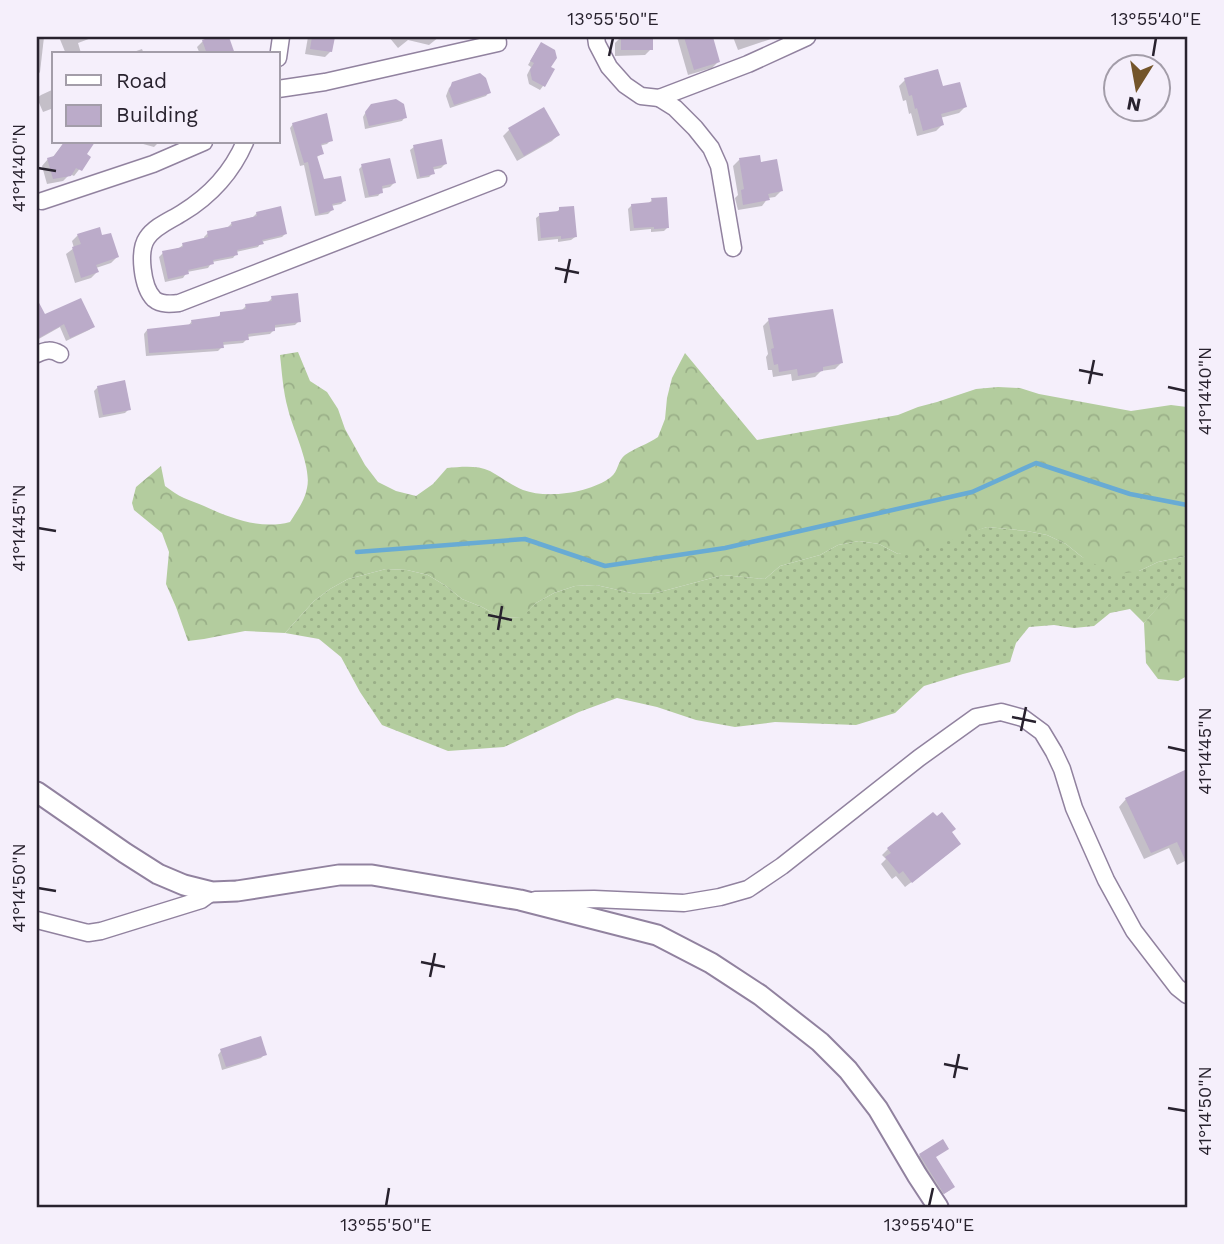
<svg xmlns="http://www.w3.org/2000/svg" width="1224" height="1244" font-family="'Work Sans',sans-serif">
<defs>
<pattern id="grass-dots" width="8" height="8" patternUnits="userSpaceOnUse" patternTransform="scale(1.75)"><rect width="8" height="8" fill="#b3cc9e"/><path d="M2 2h.1M6 6h.1" fill="none" stroke="#9aaf88" stroke-width="1.8" stroke-linecap="round"/></pattern>
<pattern id="forest-crowns" width="20" height="18" patternUnits="userSpaceOnUse" patternTransform="scale(1.75)"><rect width="20" height="18" fill="#b3cc9e"/><path d="M2 6a3 3 0 1 1 6 0M12 15a3 3 0 1 1 6 0" fill="none" stroke="#9aaf88"/></pattern>
</defs>
<rect width="100%" height="100%" fill="#f5effb"/>
<polygon fill="url(#grass-dots)" points="987,527 1027,531 1047,535 1066,544 1082,557 1139,571 1158,562 1187,556 1186,576 1144,623 1130,609 1110,613 1094,626 1074,628 1054,625 1029,627 1016,643 1010,662 963,674 924,686 895,713 856,725 775,722 735,727 696,720 657,707 617,698 579,712 504,747 448,751 382,725 360,692 341,657 319,639 285,633 314,601 330,589 348,579 386,569 407,570 428,575 446,586 462,599 482,607 500,617 520,618 536,603 554,593 575,586 596,585 636,594 656,593 723,575 765,579 780,566 820,555 838,545 859,541 879,544 898,554"/>
<g fill="url(#forest-crowns)">
<path d="M298 352 310 381 327 392 338 409 345 429 365 465 378 482 396 491 416 496 433 484 447 468C461 467 477 465 490 471 501 477 511 485 523 490 547 499 590 493 611 477 618 472 618 460 625 455 635 448 648 444 658 437L665 419 667 398 672 378 685 353 757 440 898 415 918 407 937 402 976 389 998 387 1020 388 1039 394 1131 411 1171 405 1187 407V556L1158 562 1139 571 1119 574 1100 567 1082 557 1066 544 1047 535 1027 531 987 527 919 551 898 554 879 544 859 541 838 545 820 555 780 566 765 579 723 575 656 593 636 594 596 585 575 586 554 593 536 603 521 618 500 617 482 607 462 599 446 586 428 575 407 570 386 569 348 579 330 589 314 601 285 633 245 631 204 639 188 641 176 607 166 584 169 552 162 533 134 510 132 503 136 487 161 466 165 486C171 490 177 495 184 498 190 501 198 503 204 506 230 518 261 530 290 522 297 511 305 500 307 488 312 467 293 430 288 409 283 391 282 373 280 355Z"/>
<polygon points="1187,564 1187,676 1178,681 1158,679 1146,663 1144,623 1185,576"/>
</g>
<g fill="#0003">
<polygon points="37,37 44,37 40,72 37,76"/>
<polygon points="59,37 94,37 78,43 81,53 80,54 66,54"/>
<polygon points="216,37 218,40 227,37 233,54 200,54 197,47 203,41"/>
<polygon points="308,37 333,37 331,51 325,57 305,54"/>
<polygon points="389,37 439,37 429,45 408,40 398,48"/>
<polygon points="618,37 651,37 651,49 645,55 615,56 615,43 619,39"/>
<polygon points="677,37 711,37 718,62 712,68 688,75"/>
<polygon points="733,37 777,37 738,50"/>
<polygon points="538,48 543,86 540,90 529,84 527,75 531,67 528,65"/>
<polygon points="142,49 144,54 128,54"/>
<polygon points="905,80 942,89 965,107 959,113 940,118 942,125 936,131 917,136 911,113 909,114 906,100 903,101 899,86"/>
<polygon points="453,84 489,92 486,96 450,108 446,96 449,88"/>
<polygon points="54,89 54,115 53,115 51,109 43,112 37,98 41,95"/>
<polygon points="367,110 405,117 402,121 365,129 363,117"/>
<polygon points="543,110 558,135 552,141 517,161 503,136 509,130"/>
<polygon points="293,124 331,140 327,144 319,146 322,154 315,158 323,181 344,201 341,204 331,206 332,210 328,214 315,216 304,165 300,166 290,128"/>
<polygon points="65,142 93,142 85,154 89,157 74,176 70,174 63,181 47,184 42,166 48,159 52,158"/>
<polygon points="136,142 159,142 154,147"/>
<polygon points="414,147 445,164 441,168 432,170 433,173 429,177 417,179 410,150"/>
<polygon points="739,160 760,164 781,191 775,197 768,198 762,206 738,210 735,198 738,195 733,166"/>
<polygon points="362,166 394,183 390,187 381,189 381,192 378,196 365,198 359,169"/>
<polygon points="652,200 668,227 664,231 651,232 651,229 630,231 628,209 632,205 648,204"/>
<polygon points="560,209 575,237 571,240 558,242 558,239 538,241 536,218 540,215 555,213"/>
<polygon points="257,213 285,234 282,237 261,242 258,247 236,252 236,254 233,258 212,262 208,268 187,272 183,278 165,282 159,257 163,253 179,248 183,245 205,240 204,237 208,233 228,227 232,223 253,217"/>
<polygon points="78,235 101,237 117,257 111,263 96,268 97,272 91,278 75,283 66,254 74,248 72,241"/>
<polygon points="272,298 299,321 295,325 273,328 274,330 270,334 247,337 247,339 243,343 222,345 222,347 218,351 146,356 144,334 147,330 188,326 192,321 216,319 221,314 242,310 246,306 268,302"/>
<polygon points="40,308 44,316 93,327 89,330 66,341 60,327 37,340 37,309"/>
<polygon points="769,320 841,363 835,369 821,371 815,377 792,381 791,374 773,377 772,370 768,370 766,357 768,354 763,326"/>
<polygon points="98,387 129,409 125,413 99,418 94,391"/>
<polygon points="1187,771 1187,860 1177,865 1169,848 1144,859 1119,807 1126,799"/>
<polygon points="950,833 953,850 905,887 896,876 892,879 881,864 886,859 882,855 888,849"/>
<polygon points="221,1051 265,1054 261,1058 222,1070 218,1055"/>
<polygon points="920,1155 950,1190 940,1196 917,1158"/>
</g>
<g fill="none" stroke-linecap="round" stroke-linejoin="round">
<polyline stroke="#68abd4" stroke-width="4.5" points="357,552 525,539 605,566 725,548 972,492 1036,463 1130,494 1187,505"/>
</g>
<g fill="#bbabc9">
<polygon points="211,37 229,37 235,54 207,54 202,40"/>
<polygon points="312,37 335,37 332,52 310,49"/>
<rect x="621" y="37" width="32" height="13"/>
<polygon points="684,37 713,37 720,62 694,70"/>
<polygon points="541,42 555,50 557,58 551,67 555,69 545,87 532,80 530,70 534,63 530,61"/>
<polygon points="938,69 943,86 960,82 967,107 941,114 944,125 923,131 917,108 915,109 912,95 909,96 904,78"/>
<polygon points="480,73 486,78 491,93 454,105 449,91 452,82"/>
<polygon points="396,99 404,104 407,118 369,126 365,112 371,104"/>
<polygon points="544,107 560,135 524,156 508,128"/>
<polygon points="327,113 333,141 321,144 324,154 317,156 324,179 341,176 346,201 332,204 334,210 319,214 308,162 304,163 292,123"/>
<polygon points="442,139 447,164 433,167 435,174 420,177 413,145"/>
<polygon points="64,142 95,142 87,154 91,157 82,171 76,168 71,176 53,179 47,158 54,156"/>
<polygon points="760,155 761,162 777,159 783,191 768,194 770,200 743,205 741,190 744,189 739,158"/>
<polygon points="390,158 396,183 382,186 383,193 369,196 361,164"/>
<polygon points="667,197 669,228 654,229 654,227 634,228 631,204 652,202 651,198"/>
<polygon points="281,206 287,234 262,240 264,244 237,250 238,255 213,260 214,264 188,270 189,274 168,279 162,251 183,247 182,243 208,237 207,231 232,226 231,222 257,216 256,212"/>
<polygon points="574,206 577,237 561,239 561,236 541,238 539,213 559,211 559,207"/>
<polygon points="100,227 102,235 111,233 119,257 96,265 99,272 81,278 72,247 81,244 77,234"/>
<polygon points="298,293 301,322 275,325 275,331 248,334 249,340 223,342 224,348 149,353 147,329 192,324 191,320 220,316 220,312 246,309 245,304 272,301 271,296"/>
<polygon points="81,298 95,327 70,338 64,324 37,339 37,299 45,314"/>
<polygon points="833,309 843,363 823,367 823,371 798,376 797,369 779,372 778,364 774,365 771,349 774,348 768,318"/>
<polygon points="125,380 131,410 103,415 97,386"/>
<polygon points="1187,769 1187,864 1177,842 1151,853 1125,798"/>
<polygon points="933,812 937,816 942,812 956,829 952,832 961,844 912,883 903,871 899,874 885,857 891,853 887,848"/>
<polygon points="261,1036 267,1055 226,1067 220,1049"/>
<polygon points="943,1139 949,1149 936,1157 955,1187 944,1194 919,1154"/>
</g>
<g fill="none" stroke-linecap="round" stroke-linejoin="round">
<defs>
<g id="minor">
<polyline points="596,37 597,44 609,67 625,85 641,96 659,98 748,64 807,37"/>
<polyline points="278,58 281,37"/>
<polyline points="278,89 325,82 498,43 497,37"/>
<polyline points="659,98 675,108 695,128 711,148 719,166 733,248"/>
<path d="M245 142C232 172 210 196 182 213 171 220 155 226 147 238 138 251 142 287 154 299 161 305 171 304 179 303L498 179"/>
<polyline points="42,201 153,164 204,142"/>
<path d="M37 354C46 350 51 349 60 354"/>
<polyline points="535,900 594,899 684,903 720,897 748,889 782,866 919,758 976,717 1001,712 1023,718 1042,732 1054,752 1062,769 1074,808 1106,880 1134,931 1177,987 1187,995"/>
<polyline points="37,920 88,933 101,931 201,900 212,892"/>
</g>
<polyline id="tertiary" points="37,792 125,853 158,874 184,885 212,892 237,891 339,875 372,875 520,900 657,935 711,963 760,995 820,1042 848,1070 878,1109 917,1175 938,1207"/>
</defs>
<use href="#minor" stroke="#91829f" stroke-width="19"/>
<use href="#tertiary" stroke="#91829f" stroke-width="23"/>
<use href="#minor" stroke="#fff" stroke-width="16"/>
<use href="#tertiary" stroke="#fff" stroke-width="19"/>
</g>
<path fill="none" stroke="#28222e" stroke-width="2.5" d="M609 56 613 38M1153 56 1156 38M38 168 56 171M555 268 579 273M565 283 570 259M1079 370 1103 375M1089 384 1094 360M1168 387 1186 391M38 528 56 531M488 615 512 620M498 630 502 606M1012 717 1036 722M1021 731 1026 707M1168 747 1186 751M38 888 56 891M421 962 445 967M430 977 435 953M944 1064 968 1069M954 1078 959 1054M1168 1108 1186 1111M386 1206 389 1188M929 1206 933 1188"/>
<rect width="1224" height="1244" fill="none" stroke="#f5effb" stroke-width="77"/>
<rect x="52" y="52" width="228" height="91" fill="#f5effb" stroke="#a39da9" stroke-width="2"/>
<rect x="66" y="75" width="35" height="10" fill="#ffffff" stroke="#a39da9" stroke-width="2"/>
<text x="116" y="88" font-size="21" fill="#28222e">Road</text>
<rect x="66" y="105" width="35" height="21" fill="#bbabc9" stroke="#a39da9" stroke-width="2"/>
<text x="116" y="122" font-size="21" fill="#28222e">Building</text>
<g transform="translate(1137 88) rotate(191)"><circle r="33" fill="#f5effb" stroke="#a39da9" stroke-width="2"/>
<path d="M0-5L12 26L0 18L-12 26Z" fill="#74552a"/>
<text y="-10" font-size="19" font-weight="bold" text-anchor="middle" fill="#28222e">N</text>
</g>
<rect x="38" y="38" width="1148" height="1168" fill="none" stroke="#28222e" stroke-width="2.5"/>
<g font-size="18" text-anchor="middle" fill="#28222e">
<text x="613" y="25">13°55'50"E</text>
<text x="1156" y="25">13°55'40"E</text>
<text transform="translate(19 168) rotate(-90)" y="6">41°14'40"N</text>
<text transform="translate(1205 391) rotate(-90)" y="6">41°14'40"N</text>
<text transform="translate(19 528) rotate(-90)" y="6">41°14'45"N</text>
<text transform="translate(1205 751) rotate(-90)" y="6">41°14'45"N</text>
<text transform="translate(19 888) rotate(-90)" y="6">41°14'50"N</text>
<text transform="translate(1205 1111) rotate(-90)" y="6">41°14'50"N</text>
<text x="386" y="1231">13°55'50"E</text>
<text x="929" y="1231">13°55'40"E</text>
</g>
</svg>
